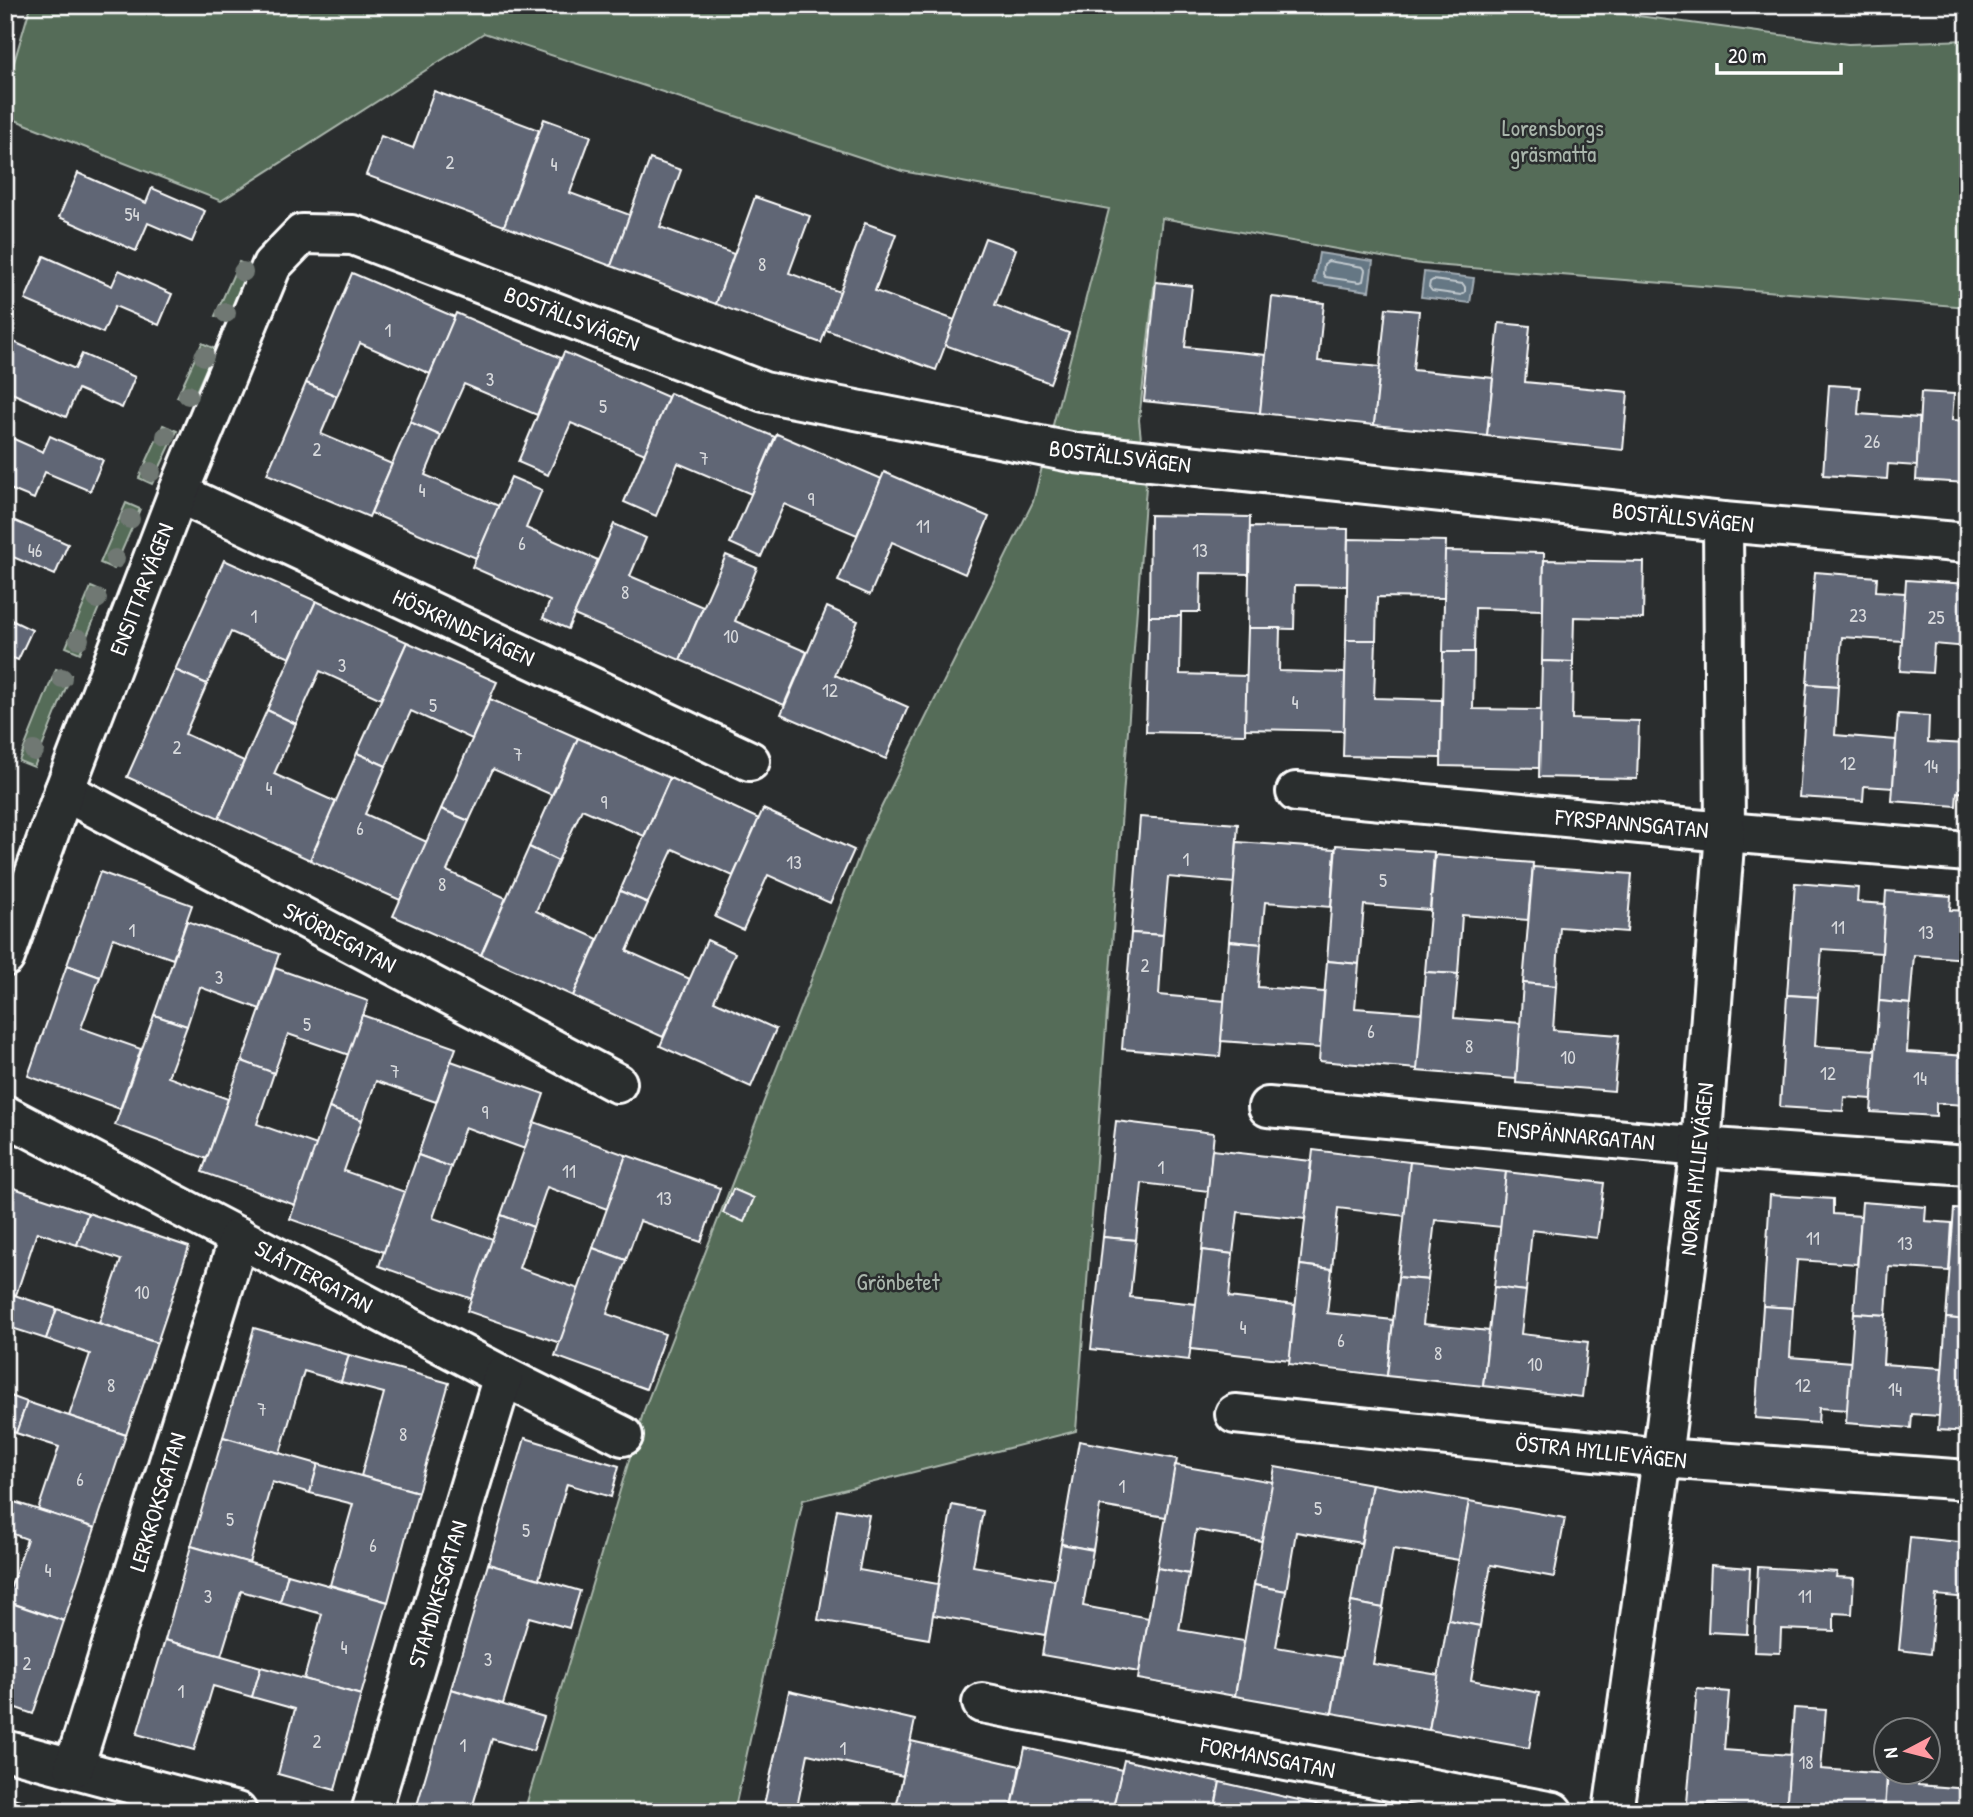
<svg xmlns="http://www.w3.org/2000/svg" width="1973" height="1817" font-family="'Patrick Hand',sans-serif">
<rect width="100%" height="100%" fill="#2a2d2e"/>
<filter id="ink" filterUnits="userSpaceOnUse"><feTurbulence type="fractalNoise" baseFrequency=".0143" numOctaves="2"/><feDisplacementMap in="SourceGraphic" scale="14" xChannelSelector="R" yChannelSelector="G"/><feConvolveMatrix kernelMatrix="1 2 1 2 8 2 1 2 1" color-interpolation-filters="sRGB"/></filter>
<g filter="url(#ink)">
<g fill="#556c58" stroke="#aab6ac" stroke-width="2">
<polygon points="29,5 1556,5 1848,44 1968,40 1968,307 1421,264 1162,218 1139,420 1146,487 1076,1431 803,1500 734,1812 524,1812 644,1410 867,836 1033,502 1109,209 902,171 484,33 221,201 5,116 5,93 29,11"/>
<polygon points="239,262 253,268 229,322 215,316"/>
<polygon points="202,343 215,349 191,403 177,397"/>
<polygon points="163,425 177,431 152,484 139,478"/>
<polygon points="126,503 140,509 114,569 100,563"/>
<polygon points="91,587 105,593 80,653 66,647"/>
<polygon points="56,669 71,675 34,767 19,761"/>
</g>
<g fill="#657784" stroke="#a3adb5" stroke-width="2">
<polygon points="1319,253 1373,261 1369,291 1314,283"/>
<polygon points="1424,272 1474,278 1470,303 1421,297"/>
</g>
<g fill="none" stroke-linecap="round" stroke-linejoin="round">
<g stroke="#c1c9ce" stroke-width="2">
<polygon points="1328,261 1363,267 1365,270 1363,281 1360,282 1325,277 1323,274 1324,264"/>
<polygon points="1433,280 1463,284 1465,287 1465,292 1461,295 1432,291 1429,287 1430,282"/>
</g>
</g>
<g fill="#606674" stroke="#fff" stroke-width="2">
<polygon points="434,91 539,130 504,226 366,175 381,136 413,148"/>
<polygon points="544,119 591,136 570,193 630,215 611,266 504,226"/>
<polygon points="650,159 681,170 660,227 734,254 716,304 611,266"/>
<polygon points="78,173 146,203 152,188 205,211 192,242 148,223 136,251 59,217"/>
<polygon points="755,197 810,216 789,273 840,292 821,343 716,304"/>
<polygon points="865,223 896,234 875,291 955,320 936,370 826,330"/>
<polygon points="985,238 1016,249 995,305 1069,333 1050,383 945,345"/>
<polygon points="44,256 112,286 119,270 172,294 159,325 115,306 103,333 25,300"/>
<polygon points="352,273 455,317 430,374 360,343 337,396 306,383"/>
<polygon points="1156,282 1192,286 1185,347 1266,355 1260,413 1144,401"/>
<polygon points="1272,297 1324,303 1318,361 1380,367 1374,425 1260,413"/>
<polygon points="1386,308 1419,311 1413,370 1493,378 1487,436 1374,425"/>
<polygon points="456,313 561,358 537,415 464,384 441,436 410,422"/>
<polygon points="1499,323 1530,326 1525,382 1628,392 1623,450 1487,436"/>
<polygon points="7,339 75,369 82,354 135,377 122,408 78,389 66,417 5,390 5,343"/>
<polygon points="564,352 668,397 645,454 571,423 548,475 518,462"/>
<polygon points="306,383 337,396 321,434 392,464 369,517 267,474"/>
<polygon points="1829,385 1860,387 1858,414 1920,418 1917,466 1888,464 1887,479 1823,475"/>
<polygon points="1921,392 1954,394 1952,420 1968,421 1968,483 1916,480"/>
<polygon points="670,393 775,437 751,494 678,463 656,516 624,502"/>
<polygon points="410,422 441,436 425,475 499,506 476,558 371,513"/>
<polygon points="777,434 882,479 857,535 784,504 761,557 730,543"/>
<polygon points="5,435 43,452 50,436 103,460 90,491 45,472 34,499 5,487"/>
<polygon points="884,472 989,517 965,574 892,542 870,595 838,581"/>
<polygon points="511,477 542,490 526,528 598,560 568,629 543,618 550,601 472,567"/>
<polygon points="1150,515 1250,517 1249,574 1201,573 1200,612 1181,612 1181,616 1149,616"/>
<polygon points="15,521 68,544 55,575 11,556 5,568 5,535 8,536"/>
<polygon points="614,524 646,538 630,576 703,607 680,660 574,615"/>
<polygon points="1250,527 1348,529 1347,586 1295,585 1294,629 1248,628"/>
<polygon points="1348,539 1446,541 1444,598 1377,597 1376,640 1346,640"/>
<polygon points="1445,551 1544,553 1543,610 1475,608 1474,652 1443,652"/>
<polygon points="726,555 757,568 735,621 807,652 784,705 680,660"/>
<polygon points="224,560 316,601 290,658 231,632 207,684 175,670"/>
<polygon points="1544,560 1644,562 1643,619 1574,617 1573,662 1542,661"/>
<polygon points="1815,572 1877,577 1876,591 1905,593 1902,641 1842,637 1838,686 1807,684"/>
<polygon points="1906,580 1968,584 1968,647 1934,644 1932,673 1900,671"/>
<polygon points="316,601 407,642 381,699 320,671 296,724 267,710"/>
<polygon points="827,607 858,621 835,675 908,707 886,759 781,714"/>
<polygon points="1149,616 1181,616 1180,674 1247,676 1245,734 1146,732"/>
<polygon points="5,617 32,630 18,660 5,655"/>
<polygon points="1248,628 1280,628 1279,671 1345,673 1344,731 1245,729"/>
<polygon points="1346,640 1376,640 1374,698 1442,700 1441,758 1343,756"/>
<polygon points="407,642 497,682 472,739 411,711 386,766 357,753"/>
<polygon points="1443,652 1474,652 1473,709 1541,710 1539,768 1441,766"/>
<polygon points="1542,661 1573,662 1572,719 1639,721 1637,779 1539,777"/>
<polygon points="175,670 207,684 185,734 244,761 219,818 127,777"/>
<polygon points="1807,684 1838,686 1835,735 1896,740 1893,788 1864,786 1863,801 1799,797"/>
<polygon points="490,699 578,738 552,795 493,769 469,821 441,809"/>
<polygon points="267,710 296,724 274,774 336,802 310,860 219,818"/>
<polygon points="1898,714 1929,716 1928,742 1968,744 1968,793 1957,792 1956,806 1892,801"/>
<polygon points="578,738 670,778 644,836 582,809 558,861 529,847"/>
<polygon points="357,753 386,766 365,814 427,842 400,900 310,860"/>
<polygon points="670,778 759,819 733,876 673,849 648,903 620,891"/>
<polygon points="441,809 469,821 447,871 506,898 481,955 393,916"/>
<polygon points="763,809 854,850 830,903 768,875 743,930 715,917"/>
<polygon points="1140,817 1238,824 1234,883 1168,877 1163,935 1131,933"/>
<polygon points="1237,842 1335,849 1331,907 1265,902 1261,944 1229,941"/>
<polygon points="1336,845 1434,852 1430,910 1364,905 1359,964 1327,961"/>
<polygon points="529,847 558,861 536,911 598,939 573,996 481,955"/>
<polygon points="1435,855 1533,863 1528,920 1462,915 1458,974 1425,972"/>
<polygon points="1533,867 1632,874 1627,932 1560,927 1556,986 1523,983"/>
<polygon points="100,872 192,905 173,959 113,938 100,977 67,965"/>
<polygon points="1795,883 1858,888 1857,902 1886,904 1882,953 1822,949 1818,997 1787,995"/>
<polygon points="620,891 648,903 627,951 690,979 663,1037 573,996"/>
<polygon points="1886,891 1951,896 1950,910 1968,911 1968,959 1914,955 1910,1004 1879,1001"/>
<polygon points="187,921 279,954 260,1009 200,987 187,1026 154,1015"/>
<polygon points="1131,933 1163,935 1159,995 1225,1001 1220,1057 1122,1049"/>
<polygon points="707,940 735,953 714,1001 776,1029 751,1087 660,1046"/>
<polygon points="1229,941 1261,944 1258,987 1324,992 1320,1048 1221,1041"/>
<polygon points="1327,961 1359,964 1355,1008 1422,1013 1418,1069 1319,1061"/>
<polygon points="67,965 100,977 81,1028 141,1049 120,1109 28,1076"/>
<polygon points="275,968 368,1001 349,1055 288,1034 274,1073 242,1061"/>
<polygon points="1425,972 1458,974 1454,1018 1521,1023 1516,1079 1417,1071"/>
<polygon points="1523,983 1556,986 1553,1030 1619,1035 1614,1091 1516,1083"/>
<polygon points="1787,995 1818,997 1815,1046 1876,1050 1872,1099 1844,1097 1843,1111 1780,1107"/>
<polygon points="1879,1001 1910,1004 1907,1052 1967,1056 1964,1105 1936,1103 1936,1116 1871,1112"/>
<polygon points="154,1015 187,1026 168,1077 228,1099 207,1159 115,1125"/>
<polygon points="362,1015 456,1048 436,1102 376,1081 362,1120 329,1108"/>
<polygon points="1968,1044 1968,1119 1963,1119"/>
<polygon points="242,1061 274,1073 257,1124 317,1145 295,1205 202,1172"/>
<polygon points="451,1061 544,1094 525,1149 465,1127 451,1167 418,1155"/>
<polygon points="329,1108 362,1120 344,1171 405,1192 384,1252 290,1219"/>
<polygon points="1116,1121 1214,1133 1208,1191 1142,1183 1136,1240 1103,1237"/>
<polygon points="534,1122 626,1155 607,1209 547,1187 533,1227 501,1215"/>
<polygon points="1212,1150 1311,1161 1305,1219 1238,1212 1233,1254 1202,1250"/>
<polygon points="1313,1150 1410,1162 1405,1216 1338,1208 1332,1269 1300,1265"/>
<polygon points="418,1155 451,1167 433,1218 493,1239 472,1299 379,1266"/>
<polygon points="626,1155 720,1188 701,1242 640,1221 626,1260 593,1248"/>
<polygon points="1410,1162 1506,1172 1501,1227 1435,1220 1428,1280 1398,1277"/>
<polygon points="1506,1172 1604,1183 1597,1238 1532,1230 1526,1291 1494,1287"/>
<polygon points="5,1185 88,1213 77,1245 37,1232 16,1295 5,1292"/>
<polygon points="733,1189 754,1198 744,1222 723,1213"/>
<polygon points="1770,1195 1833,1199 1833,1214 1861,1216 1857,1264 1797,1260 1793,1308 1763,1306"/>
<polygon points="1862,1202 1926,1207 1925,1221 1952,1223 1949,1271 1889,1267 1886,1315 1854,1313"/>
<polygon points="1954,1209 1968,1210 1968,1320 1946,1318"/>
<polygon points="88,1213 189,1247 157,1343 99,1323 121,1260 77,1245"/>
<polygon points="501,1215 533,1227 519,1268 579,1289 560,1343 467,1311"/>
<polygon points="1103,1237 1136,1240 1130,1297 1196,1304 1189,1360 1091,1349"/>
<polygon points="593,1248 626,1260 607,1314 665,1334 646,1389 555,1356"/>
<polygon points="1202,1250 1233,1254 1229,1297 1295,1305 1290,1360 1191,1349"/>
<polygon points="1300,1265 1332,1269 1327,1313 1393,1320 1387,1376 1289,1364"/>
<polygon points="1398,1277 1428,1280 1423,1324 1489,1331 1483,1386 1387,1376"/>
<polygon points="1494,1287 1526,1291 1521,1334 1588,1342 1582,1397 1483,1386"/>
<polygon points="5,1292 57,1309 46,1339 6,1326 5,1330"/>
<polygon points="1763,1306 1793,1308 1790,1357 1851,1362 1848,1410 1819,1408 1818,1423 1755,1418"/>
<polygon points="57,1309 157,1343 126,1435 69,1416 90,1354 46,1339"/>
<polygon points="1854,1313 1886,1315 1883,1364 1942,1368 1939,1416 1912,1414 1911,1428 1846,1423"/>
<polygon points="1946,1318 1968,1320 1968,1432 1938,1430"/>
<polygon points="254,1328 349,1355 341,1382 304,1371 280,1453 223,1437"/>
<polygon points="349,1355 449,1383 418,1492 361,1476 384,1393 341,1382"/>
<polygon points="5,1394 27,1402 16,1433 5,1429"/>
<polygon points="27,1402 126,1435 95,1528 38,1510 59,1447 16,1433"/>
<polygon points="223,1437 318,1464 310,1493 272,1482 249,1563 191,1546"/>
<polygon points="525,1438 619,1466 611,1497 567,1484 539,1579 488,1564"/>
<polygon points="1079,1441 1177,1459 1166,1517 1100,1506 1093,1550 1061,1544"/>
<polygon points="318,1464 418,1492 388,1602 330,1585 353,1504 310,1493"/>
<polygon points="1175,1465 1273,1482 1262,1541 1196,1530 1189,1574 1157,1568"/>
<polygon points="1275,1467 1372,1484 1361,1543 1296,1532 1286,1591 1254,1585"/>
<polygon points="1372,1484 1469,1501 1459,1560 1393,1549 1383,1608 1351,1602"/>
<polygon points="5,1499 95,1528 64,1621 6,1601 27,1539 5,1531"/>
<polygon points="1469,1501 1565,1518 1554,1577 1491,1565 1480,1626 1448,1620"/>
<polygon points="952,1505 983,1511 973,1566 1055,1580 1045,1635 933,1615"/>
<polygon points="837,1509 869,1515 859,1570 938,1584 929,1639 818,1620"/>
<polygon points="1910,1537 1968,1543 1968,1598 1936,1595 1930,1654 1899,1650"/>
<polygon points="1061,1544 1093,1550 1083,1606 1149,1618 1139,1672 1042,1655"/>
<polygon points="191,1546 288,1574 280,1602 241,1591 221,1656 165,1640"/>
<polygon points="488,1564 580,1591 569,1628 529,1617 503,1704 451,1689"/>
<polygon points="1711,1565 1750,1568 1747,1634 1708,1632"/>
<polygon points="1758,1567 1837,1572 1836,1577 1854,1578 1852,1614 1834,1613 1834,1631 1781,1629 1780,1653 1754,1652"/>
<polygon points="1157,1568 1189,1574 1179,1630 1244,1641 1235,1696 1138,1679"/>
<polygon points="288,1574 388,1602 361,1695 304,1679 322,1614 280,1602"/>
<polygon points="1254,1585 1286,1591 1276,1647 1341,1658 1332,1713 1235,1696"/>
<polygon points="5,1601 64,1621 33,1714 5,1704"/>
<polygon points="1351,1602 1383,1608 1373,1664 1439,1675 1429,1730 1332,1713"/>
<polygon points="1448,1620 1480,1626 1471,1680 1539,1693 1529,1748 1429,1730"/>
<polygon points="165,1640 261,1667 252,1697 213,1686 194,1750 137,1734"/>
<polygon points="261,1667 361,1695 335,1790 278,1774 295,1709 252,1697"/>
<polygon points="451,1689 544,1717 533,1751 492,1739 471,1812 415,1812"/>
<polygon points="1697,1689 1729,1692 1724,1750 1791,1755 1786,1811 1687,1803"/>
<polygon points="789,1691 915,1720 903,1776 808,1754 796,1812 764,1805"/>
<polygon points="1794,1708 1826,1710 1821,1769 1887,1774 1885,1812 1786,1812"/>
<polygon points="1892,1724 1923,1727 1923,1730 1891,1730"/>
<polygon points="911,1741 1020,1766 1011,1812 956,1812 928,1805 926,1812 895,1812"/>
<polygon points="1025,1748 1122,1770 1112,1812 1011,1812"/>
<polygon points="1124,1760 1220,1782 1214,1812 1112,1812"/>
<polygon points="1888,1772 1919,1772 1918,1785 1968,1789 1968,1812 1885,1812"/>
<polygon points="1220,1782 1316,1804 1314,1812 1214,1812"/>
<polygon points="5,1796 66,1812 5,1812"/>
<polygon points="1316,1804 1351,1812 1314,1812"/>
</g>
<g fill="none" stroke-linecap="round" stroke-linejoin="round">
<defs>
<g id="street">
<polyline points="178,493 750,761"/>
<polyline points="64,791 617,1083"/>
<polyline points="1296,792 1725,832 1968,852"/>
<polyline points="5,957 64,791 178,493 272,265 302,234 353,235 764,392 1076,453 1723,522 1968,543"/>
<polyline points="1268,1107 1701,1147 1968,1166"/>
<polyline points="5,1115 503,1376 623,1436"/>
<polyline points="1235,1414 1662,1458 1968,1480"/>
<polyline points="982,1703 1553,1812"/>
<polyline points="5,1750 237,1812"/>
<polyline points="74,1767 239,1237"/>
<polyline points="371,1812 503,1376"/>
<polyline points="1613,1812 1662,1458 1701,1147 1725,832 1723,522"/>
</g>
</defs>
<use href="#street" stroke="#fff" stroke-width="44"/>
<use href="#street" stroke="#2a2d2e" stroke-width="38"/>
</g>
<g fill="#707873">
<circle cx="243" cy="272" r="10"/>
<circle cx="226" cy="313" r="10"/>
<circle cx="204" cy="356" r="10"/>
<circle cx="188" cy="395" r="10"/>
<circle cx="166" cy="436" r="10"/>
<circle cx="151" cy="472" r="10"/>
<circle cx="130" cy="519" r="10"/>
<circle cx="115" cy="559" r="10"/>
<circle cx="97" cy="599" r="10"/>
<circle cx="79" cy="639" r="10"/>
<circle cx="62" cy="678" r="10"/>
<circle cx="34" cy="751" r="10"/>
</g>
</g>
<g text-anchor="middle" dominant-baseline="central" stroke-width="5" stroke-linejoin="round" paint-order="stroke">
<g font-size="19" fill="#d7d9dc">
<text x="450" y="162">2</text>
<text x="554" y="164">4</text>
<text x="132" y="214">54</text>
<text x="762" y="264">8</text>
<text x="388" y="330">1</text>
<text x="490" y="379">3</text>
<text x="603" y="406">5</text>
<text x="1872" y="441">26</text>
<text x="317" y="449">2</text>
<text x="704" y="458">7</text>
<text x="422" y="490">4</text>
<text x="811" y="499">9</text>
<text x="923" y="526">11</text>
<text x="522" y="543">6</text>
<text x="35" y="550">46</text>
<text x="1200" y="550">13</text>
<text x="625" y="592">8</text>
<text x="1858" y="615">23</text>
<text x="254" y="616">1</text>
<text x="1936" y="617">25</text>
<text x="731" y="636">10</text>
<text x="342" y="665">3</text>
<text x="830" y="690">12</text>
<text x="1295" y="702">4</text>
<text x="433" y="705">5</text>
<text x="177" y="747">2</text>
<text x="518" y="754">7</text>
<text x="1848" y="763">12</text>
<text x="1931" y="766">14</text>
<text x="269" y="788">4</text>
<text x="604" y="802">9</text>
<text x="360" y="828">6</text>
<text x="1186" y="859">1</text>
<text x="794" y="862">13</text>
<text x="1383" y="880">5</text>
<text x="442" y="884">8</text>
<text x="1838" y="927">11</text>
<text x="132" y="930">1</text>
<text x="1926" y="932">13</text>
<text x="1145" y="965">2</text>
<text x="219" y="977">3</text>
<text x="307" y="1024">5</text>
<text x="1371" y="1031">6</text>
<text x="1469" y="1046">8</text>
<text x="1568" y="1057">10</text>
<text x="395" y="1071">7</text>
<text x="1828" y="1073">12</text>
<text x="1920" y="1078">14</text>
<text x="485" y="1112">9</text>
<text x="1161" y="1167">1</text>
<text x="569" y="1171">11</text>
<text x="664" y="1198">13</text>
<text x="1813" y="1238">11</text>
<text x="1905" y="1243">13</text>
<text x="142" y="1292">10</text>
<text x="1243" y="1327">4</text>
<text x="1341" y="1340">6</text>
<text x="1438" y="1353">8</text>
<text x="1535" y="1364">10</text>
<text x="111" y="1385">8</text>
<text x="1803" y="1385">12</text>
<text x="1895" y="1389">14</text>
<text x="262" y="1409">7</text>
<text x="403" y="1434">8</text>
<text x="80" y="1479">6</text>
<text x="1122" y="1486">1</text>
<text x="1318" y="1508">5</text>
<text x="230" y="1519">5</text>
<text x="526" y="1530">5</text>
<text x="373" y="1545">6</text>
<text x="48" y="1570">4</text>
<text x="208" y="1596">3</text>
<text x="1805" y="1596">11</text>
<text x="344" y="1647">4</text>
<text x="488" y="1659">3</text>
<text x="27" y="1663">2</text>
<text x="181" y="1691">1</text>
<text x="317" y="1741">2</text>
<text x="463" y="1745">1</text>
<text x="843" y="1748">1</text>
<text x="1806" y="1762">18</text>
</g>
<g font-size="23" fill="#aab6ac" stroke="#2a2d2e">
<text x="1553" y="127">Lorensborgs<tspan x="1553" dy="26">gräsmatta</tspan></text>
<text x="898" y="1281">Grönbetet</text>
</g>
<g font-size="23" fill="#fff" stroke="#2a2d2e">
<text transform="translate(572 318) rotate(21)">BOSTÄLLSVÄGEN</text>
<text transform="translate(1120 456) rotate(7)">BOSTÄLLSVÄGEN</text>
<text transform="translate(1683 517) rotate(6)">BOSTÄLLSVÄGEN</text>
<text transform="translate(141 589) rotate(-69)">ENSITTARVÄGEN</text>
<text transform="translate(464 627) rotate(25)">HÖSKRINDEVÄGEN</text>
<text transform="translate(1632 823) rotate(5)">FYRSPANNSGATAN</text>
<text transform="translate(340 937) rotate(28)">SKÖRDEGATAN</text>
<text transform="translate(1576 1135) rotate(5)">ENSPÄNNARGATAN</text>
<text transform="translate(1696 1169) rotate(-84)">NORRA HYLLIEVÄGEN</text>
<text transform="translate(314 1276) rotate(28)">SLÅTTERGATAN</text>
<text transform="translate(1601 1451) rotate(6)">ÖSTRA HYLLIEVÄGEN</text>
<text transform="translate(157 1502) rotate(-73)">LERKROKSGATAN</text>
<text transform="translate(437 1594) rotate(-73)">STAMDIKESGATAN</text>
<text transform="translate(1268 1757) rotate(11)">FORMANSGATAN</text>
</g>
</g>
<rect width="1973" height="1817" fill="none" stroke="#2a2d2e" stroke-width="28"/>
<rect x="14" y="14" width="1945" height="1789" fill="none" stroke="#fff" stroke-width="2.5" filter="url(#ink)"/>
<g transform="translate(1907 1751) rotate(263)"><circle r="33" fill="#2a2d2e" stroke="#7f8182" stroke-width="2"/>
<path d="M0-5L12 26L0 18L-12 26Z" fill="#ff9aa2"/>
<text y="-10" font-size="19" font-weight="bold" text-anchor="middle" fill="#ffffff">N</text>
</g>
<path d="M1717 63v10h124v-10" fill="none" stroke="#ffffff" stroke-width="3.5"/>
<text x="1728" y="63" font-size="21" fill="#ffffff" stroke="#2a2d2e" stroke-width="5" paint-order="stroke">20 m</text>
</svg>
